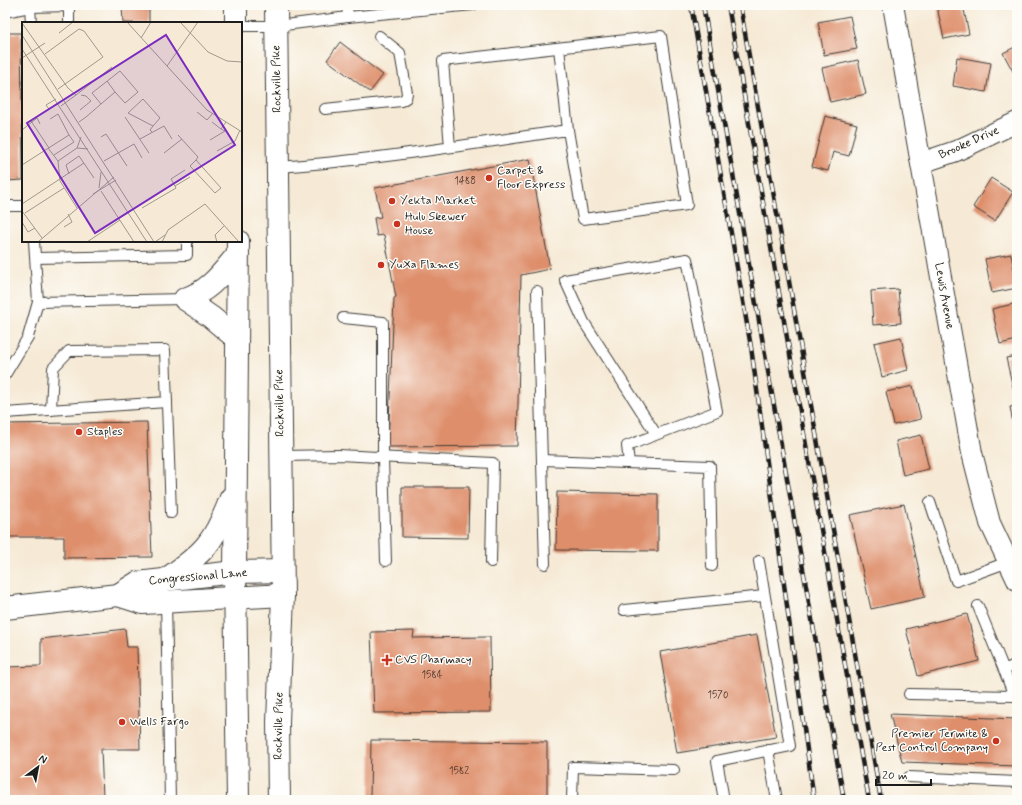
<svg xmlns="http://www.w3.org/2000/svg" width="1022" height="805" font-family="Mynerve,sans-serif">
<rect width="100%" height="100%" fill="#fdfcf7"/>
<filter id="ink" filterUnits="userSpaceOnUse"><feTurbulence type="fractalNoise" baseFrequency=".025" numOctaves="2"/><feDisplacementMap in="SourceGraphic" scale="8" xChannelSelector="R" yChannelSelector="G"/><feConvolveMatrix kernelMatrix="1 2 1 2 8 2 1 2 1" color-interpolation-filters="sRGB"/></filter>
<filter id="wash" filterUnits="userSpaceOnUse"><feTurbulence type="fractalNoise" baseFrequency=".012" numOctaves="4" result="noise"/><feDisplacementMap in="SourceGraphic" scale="16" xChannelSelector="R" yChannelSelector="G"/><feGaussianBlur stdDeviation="0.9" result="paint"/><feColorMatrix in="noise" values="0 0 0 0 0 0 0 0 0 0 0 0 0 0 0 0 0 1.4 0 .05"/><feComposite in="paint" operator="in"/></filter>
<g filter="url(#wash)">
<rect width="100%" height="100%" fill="#f6ead6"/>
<g id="blocks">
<g fill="#de8e6a">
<polygon points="122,5 149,5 149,23 123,23"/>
<polygon points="945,5 963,5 969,34 944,39 937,7"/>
<polygon points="850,16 857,49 824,55 818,22"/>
<polygon points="5,33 21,33 23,180 5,181"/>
<polygon points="340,42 383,75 370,92 327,60"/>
<polygon points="1017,46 1017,75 1015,75 1003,53"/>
<polygon points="957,57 991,63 986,92 953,86"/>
<polygon points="858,60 866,94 830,102 822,68"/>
<polygon points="825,116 857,124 849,156 833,152 828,171 812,167"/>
<polygon points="530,159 550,269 521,275 517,446 388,447 394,298 396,297 384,235 377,236 374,218 381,217 375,188"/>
<polygon points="991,178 1013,192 995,221 973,207"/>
<polygon points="1011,254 1017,288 992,293 985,259"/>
<polygon points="898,289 901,323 873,325 871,291"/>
<polygon points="1017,303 1017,340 1000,344 992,309"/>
<polygon points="901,337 908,370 882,377 874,343"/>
<polygon points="1017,356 1017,391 1014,392 1006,358"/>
<polygon points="913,386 921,419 894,425 886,392"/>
<polygon points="1017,406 1017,440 1016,440 1010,407"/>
<polygon points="147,422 152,557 64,558 64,537 5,537 5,424"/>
<polygon points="921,435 929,469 903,475 896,441"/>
<polygon points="402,487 469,487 468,538 402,537"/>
<polygon points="557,492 658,494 658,551 556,550"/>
<polygon points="904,504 925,597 871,609 850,515"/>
<polygon points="967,614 979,661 918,676 906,629"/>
<polygon points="125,629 127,647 137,647 140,749 101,749 103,797 5,799 5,667 41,666 41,639"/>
<polygon points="414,631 413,638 490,637 491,712 374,713 371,632"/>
<polygon points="757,635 776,737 677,753 660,652"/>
<polygon points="890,714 1017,719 1017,766 902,762"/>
<polygon points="371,740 547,742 547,800 370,800"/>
</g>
</g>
</g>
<g filter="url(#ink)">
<use href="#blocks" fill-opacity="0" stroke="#3d3b38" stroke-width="1"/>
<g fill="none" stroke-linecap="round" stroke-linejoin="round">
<defs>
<g id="service">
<polyline points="30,7 31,23"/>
<polyline points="5,12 30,7 69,6 69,23"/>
<polyline points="348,17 473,5"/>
<polyline points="241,26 277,26 348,17 347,5"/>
<polyline points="559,48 568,130"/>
<polyline points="325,109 401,101 406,98 407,93 400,53 379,36"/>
<path d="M278 167C375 160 472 144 568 130L583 219 687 205 661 36 443 61 450 147"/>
<polyline points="5,206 23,206"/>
<polyline points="36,258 187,255 187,241"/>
<polyline points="537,291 545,564"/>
<polyline points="38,302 185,299"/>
<polyline points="343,318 383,322 383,458 386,561"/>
<polyline points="5,375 28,337 38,302 34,241"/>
<polyline points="51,410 53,368 69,351 165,350 171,513"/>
<polyline points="5,413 167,402"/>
<polyline points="281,456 339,455 493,463 491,562"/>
<polyline points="542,460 710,466 712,566"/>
<polyline points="629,463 627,446 717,411 687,259 565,280 584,322 656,434"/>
<polyline points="930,502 956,581 1008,562"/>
<polyline points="166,601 170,800"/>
<polyline points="978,606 1004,670 1017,664"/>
<polyline points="624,610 764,596"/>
<polyline points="909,694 1014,696 1004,670"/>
<polyline points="768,750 777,800"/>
<polyline points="909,777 1017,782"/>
<polyline points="572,800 573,767 674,770"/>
<polyline points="724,800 717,761 790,746 759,561"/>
</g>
<g id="minor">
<polyline points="893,5 972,453 990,523 1017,580"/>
<polyline points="921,163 956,151 1017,122"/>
</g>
<g id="tertiary">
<polyline points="118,595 143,603 283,595"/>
<polyline points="5,608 118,595 137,583 235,572 282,571"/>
</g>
<g id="primary">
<polyline points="236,5 236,23"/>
<polyline points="276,5 283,595 278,722 279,800"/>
<polyline points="238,241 235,572 238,800"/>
<path d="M185 299C211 290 221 274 238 254"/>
<polyline points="185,299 211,317 236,338"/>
<path d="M165 580C204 553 214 543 231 498"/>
</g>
</defs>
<use href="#service" stroke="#3d3b38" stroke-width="12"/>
<use href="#minor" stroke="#3d3b38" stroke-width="22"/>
<use href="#tertiary" stroke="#3d3b38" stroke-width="24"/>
<use href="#primary" stroke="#3d3b38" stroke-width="24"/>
<use href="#service" stroke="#fff" stroke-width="10"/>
<use href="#minor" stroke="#fff" stroke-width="20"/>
<use href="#tertiary" stroke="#fff" stroke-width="22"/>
<use href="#primary" stroke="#fff" stroke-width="22"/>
<defs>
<g id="rail">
<polyline points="691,5 751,347 814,800"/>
<polyline points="703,5 844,800"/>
<polyline points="728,5 869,800"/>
<polyline points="740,5 881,800"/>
</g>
</defs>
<use href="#rail" stroke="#1c1c1c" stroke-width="4.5"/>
<use href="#rail" stroke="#fdfcf7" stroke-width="3" stroke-dasharray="9" stroke-linecap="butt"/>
</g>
</g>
<g fill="#c8321e" stroke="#fdfcf7" stroke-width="1.5">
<circle cx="489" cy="178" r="4"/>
<circle cx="392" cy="201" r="4"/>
<circle cx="397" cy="224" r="4"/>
<circle cx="381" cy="265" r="4"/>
<circle cx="79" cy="432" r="4"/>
<path d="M385 654h4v4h4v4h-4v4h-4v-4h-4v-4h4z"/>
<circle cx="122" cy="722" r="4"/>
<circle cx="996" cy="741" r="4"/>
</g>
<g text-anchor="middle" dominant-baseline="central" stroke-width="3" stroke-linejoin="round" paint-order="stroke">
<g font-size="10" fill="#4c3830">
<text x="465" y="181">1488</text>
<text x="432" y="675">1584</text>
<text x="718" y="695">1570</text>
<text x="459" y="771">1582</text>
</g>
<g font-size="12" fill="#1c1c1c" stroke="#fdfcf7">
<text transform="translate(277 79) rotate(-91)">Rockville Pike</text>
<text transform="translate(969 143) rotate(-24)">Brooke Drive</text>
<text transform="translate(944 296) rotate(80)">Lewis Avenue</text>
<text transform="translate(280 403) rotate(-91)">Rockville Pike</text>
<text transform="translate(198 577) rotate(-5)">Congressional Lane</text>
<text transform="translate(279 726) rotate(-89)">Rockville Pike</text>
</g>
<g font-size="12" fill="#1c1c1c" stroke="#fdfcf7" text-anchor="start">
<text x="497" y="171">Carpet &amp;<tspan x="497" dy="14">Floor Express</tspan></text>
<text x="400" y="201">Yekta Market</text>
<text x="405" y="217">Hulu Skewer<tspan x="405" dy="14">House</tspan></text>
<text x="389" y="265">YuXa Flames</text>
<text x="87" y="432">Staples</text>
<text x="395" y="660">CVS Pharmacy</text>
<text x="130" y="722">Wells Fargo</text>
<text x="988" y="734" text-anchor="end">Premier Termite &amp;<tspan x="988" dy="14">Pest Control Company</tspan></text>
</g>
</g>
<g transform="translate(22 22)">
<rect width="220" height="220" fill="#f6ead6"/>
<path fill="none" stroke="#9f988c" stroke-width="1" d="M105 0 185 88 220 110M158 0 186 30 205 39 220 40M0 1 46 66 54 73 39 84M37 11 51 0M0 13 132 220M119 16 129 0M0 27 125 220M23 32 57 7 62 9 81 35 36 67M0 36 23 21M145 44 176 0M85 59 93 70M54 73 90 45M27 87 24 83 34 77M58 88 69 79 64 74 59 73M175 90 185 98 191 91M103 95 127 131M28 97 36 92 47 113M9 99 27 126M57 100 64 95 79 82 93 70 103 81 116 70 98 49 70 71 79 82M190 100 199 107 204 100M0 108 15 96 18 102M130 110 128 108 131 104 138 96 121 77 106 91 131 104M156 113 176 135 174 138 168 144 193 171 199 166 174 138M59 115 55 126 66 127M79 115 84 112 105 144M118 117 142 104 150 117M188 118 203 109 199 107M26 126 36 139 38 159 55 186M195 129 213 119 218 108M142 131 160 117M36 139 55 126M82 139 112 122 120 136M0 143 47 113 52 120 32 133M47 152 44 143 57 134 72 156M153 164 168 155M77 166 79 150M79 169 112 220M71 172 94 158M0 182 62 141M120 186 154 166 149 157 163 148M0 189 20 216M3 191 42 166M0 200 6 210 13 206M42 205 50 200 46 192M16 220 92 155M65 220 98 198M133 220 143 213M140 220 146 208 183 182 217 220M195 220 193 213 202 204"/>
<path fill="#7b2cbf" fill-opacity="0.15" stroke="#7b2cbf" stroke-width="2" d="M144 13 213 123 73 211 5 101Z"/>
<rect width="220" height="220" fill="none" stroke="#1c1c1c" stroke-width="2"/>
</g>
<rect width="1022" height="805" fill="none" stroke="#fdfcf7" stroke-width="20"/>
<g transform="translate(38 767) rotate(32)" stroke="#fdfcf7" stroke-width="3" paint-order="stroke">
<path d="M0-3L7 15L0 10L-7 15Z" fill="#1c1c1c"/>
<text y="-6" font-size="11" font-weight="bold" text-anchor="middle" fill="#1c1c1c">N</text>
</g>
<path d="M876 779v6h55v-6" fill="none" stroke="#1c1c1c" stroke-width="2"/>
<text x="882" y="779" font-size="12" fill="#1c1c1c" stroke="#fdfcf7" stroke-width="3" paint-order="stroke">20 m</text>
</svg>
